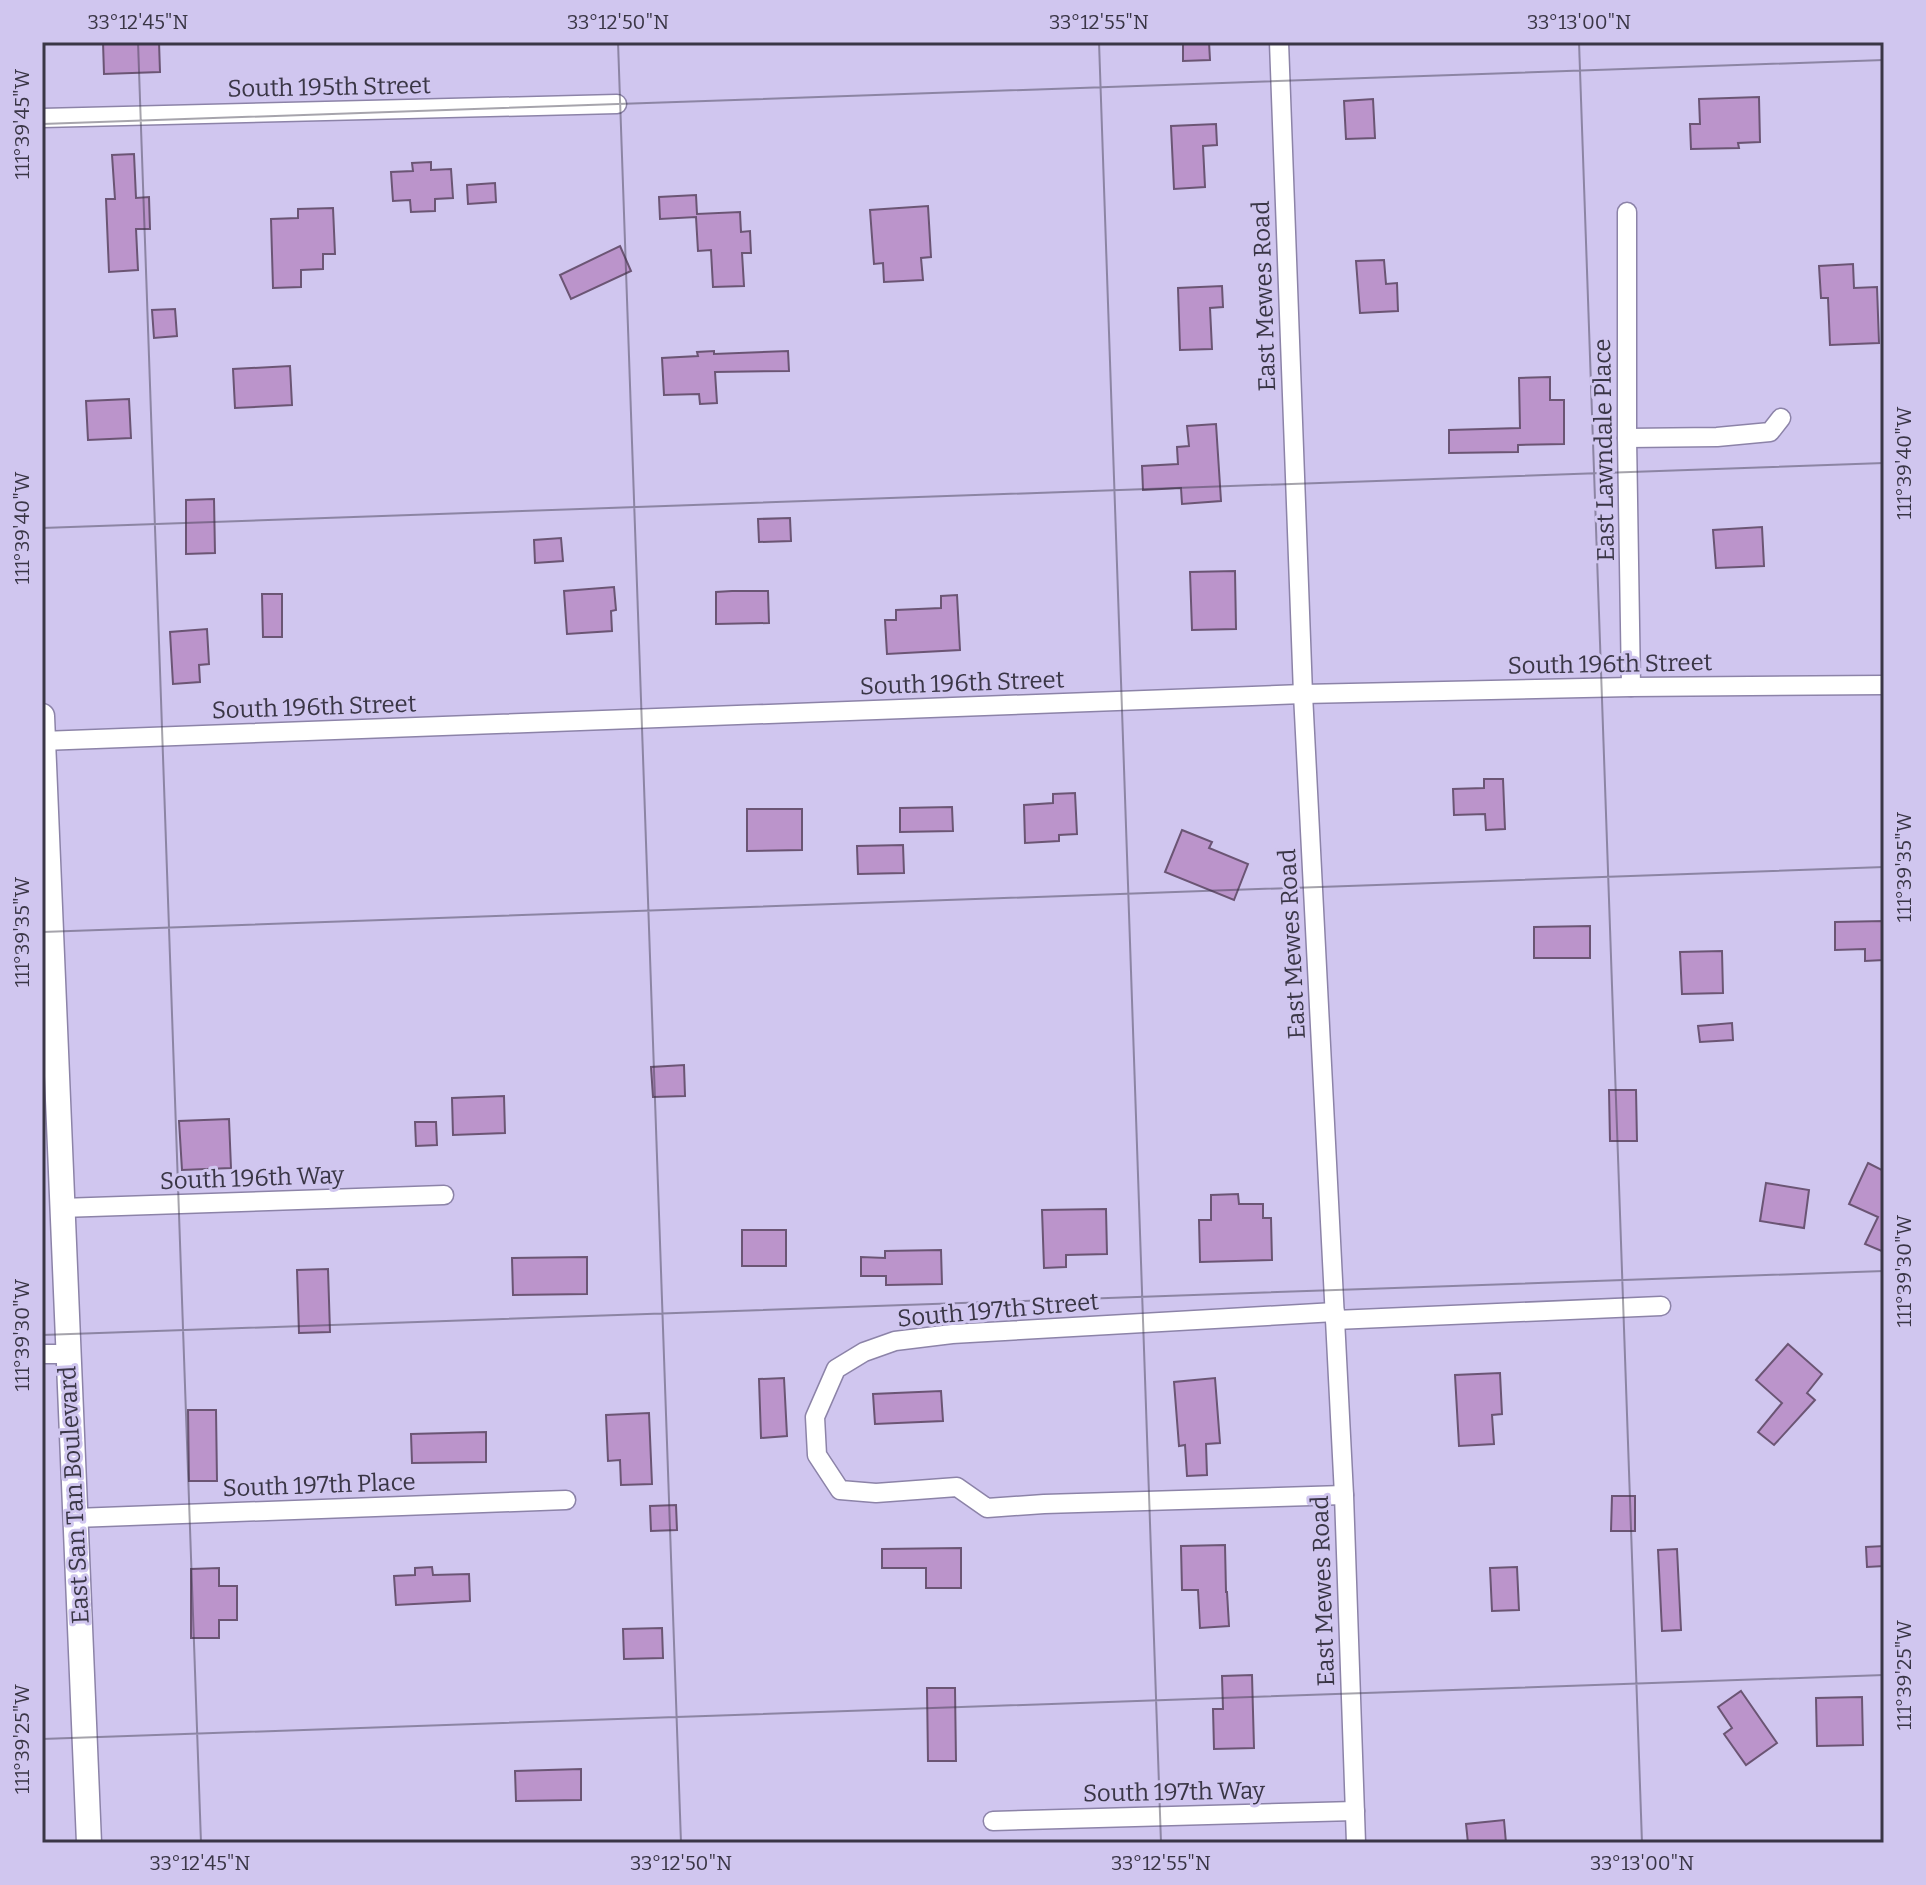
<svg xmlns="http://www.w3.org/2000/svg" width="1926" height="1885" font-family="Bitter,serif">
<rect width="100%" height="100%" fill="#d0c6ef"/>
<g fill="#bb94cb" stroke="#6b5574" stroke-width="2">
<polygon points="103,42 159,42 160,72 104,74"/>
<polygon points="1183,42 1209,42 1210,60 1183,61"/>
<polygon points="1759,97 1760,142 1738,143 1739,148 1691,149 1690,124 1700,124 1699,99"/>
<polygon points="1373,99 1375,138 1346,139 1344,101"/>
<polygon points="1216,124 1217,145 1203,146 1205,187 1174,189 1171,126"/>
<polygon points="134,154 136,198 149,197 150,229 136,229 138,270 109,272 106,199 115,199 112,155"/>
<polygon points="431,162 431,170 451,169 453,198 435,199 435,211 411,212 410,200 393,201 391,172 413,171 412,163"/>
<polygon points="495,183 496,202 468,204 467,185"/>
<polygon points="696,195 697,214 740,212 741,232 750,231 751,253 742,253 744,286 713,287 711,250 698,251 696,217 660,219 659,197"/>
<polygon points="928,206 931,257 921,258 923,280 884,282 883,263 874,264 870,210"/>
<polygon points="333,208 335,254 323,254 323,269 301,270 301,287 273,288 271,219 298,218 298,209"/>
<polygon points="620,246 631,271 571,299 560,275"/>
<polygon points="1384,260 1386,284 1397,283 1398,311 1360,313 1356,261"/>
<polygon points="1853,264 1854,288 1877,287 1879,343 1830,345 1828,298 1821,298 1819,266"/>
<polygon points="1222,286 1223,307 1210,308 1212,349 1180,350 1178,288"/>
<polygon points="175,309 177,336 154,338 152,310"/>
<polygon points="714,351 714,354 788,351 789,371 715,372 717,403 700,404 699,394 664,395 662,358 698,356 697,352"/>
<polygon points="290,366 292,405 235,408 233,369"/>
<polygon points="1550,377 1550,400 1564,400 1564,444 1518,445 1518,452 1449,453 1449,430 1520,428 1519,378"/>
<polygon points="129,399 131,438 88,440 86,401"/>
<polygon points="1216,424 1221,501 1182,504 1181,488 1143,490 1142,466 1178,464 1177,447 1189,446 1187,426"/>
<polygon points="214,499 215,553 186,554 186,500"/>
<polygon points="790,518 791,541 759,542 758,519"/>
<polygon points="1762,527 1764,566 1716,568 1713,530"/>
<polygon points="561,538 563,561 535,563 534,540"/>
<polygon points="1235,571 1236,629 1192,630 1190,572"/>
<polygon points="614,587 616,610 611,611 612,631 567,634 564,591"/>
<polygon points="732,591 768,591 769,623 716,624 716,592"/>
<polygon points="262,594 282,594 282,637 263,637"/>
<polygon points="957,595 960,650 887,654 885,620 896,620 896,610 941,608 941,596"/>
<polygon points="207,629 209,664 199,665 200,682 173,684 170,632"/>
<polygon points="1484,779 1503,779 1505,829 1486,830 1485,814 1454,815 1453,789 1484,788"/>
<polygon points="1075,793 1077,834 1059,835 1059,841 1025,843 1024,805 1053,803 1053,794"/>
<polygon points="952,807 953,831 900,832 900,808"/>
<polygon points="747,809 802,809 802,850 747,851"/>
<polygon points="1182,830 1212,842 1209,848 1248,864 1234,900 1165,872"/>
<polygon points="903,845 904,873 858,874 857,846"/>
<polygon points="1884,921 1884,960 1865,961 1865,949 1835,950 1835,922"/>
<polygon points="1590,926 1590,958 1534,958 1534,927"/>
<polygon points="1722,951 1723,993 1682,994 1680,952"/>
<polygon points="1732,1023 1733,1040 1700,1042 1698,1026"/>
<polygon points="684,1065 685,1096 653,1097 651,1067"/>
<polygon points="1609,1090 1636,1090 1637,1141 1610,1141"/>
<polygon points="504,1096 505,1133 453,1135 452,1098"/>
<polygon points="229,1119 231,1168 182,1170 179,1121"/>
<polygon points="415,1122 436,1122 437,1145 416,1146"/>
<polygon points="1868,1163 1884,1171 1884,1252 1865,1244 1878,1217 1849,1204"/>
<polygon points="1766,1183 1809,1190 1804,1228 1760,1221"/>
<polygon points="1238,1194 1239,1204 1263,1204 1263,1218 1271,1218 1272,1260 1200,1262 1199,1220 1211,1220 1211,1195"/>
<polygon points="1106,1209 1107,1254 1066,1255 1066,1267 1044,1268 1042,1210"/>
<rect x="742" y="1230" width="44" height="36"/>
<polygon points="941,1250 942,1284 886,1285 886,1276 861,1276 861,1257 885,1258 885,1251"/>
<polygon points="587,1257 587,1294 513,1295 512,1258"/>
<polygon points="328,1269 330,1332 299,1333 297,1270"/>
<polygon points="1788,1344 1822,1374 1807,1393 1815,1400 1774,1445 1758,1432 1782,1403 1756,1380"/>
<polygon points="1500,1373 1502,1414 1492,1415 1494,1444 1459,1446 1455,1375"/>
<polygon points="784,1378 787,1436 761,1438 759,1379"/>
<polygon points="1215,1378 1220,1443 1206,1444 1207,1475 1187,1476 1185,1445 1179,1446 1174,1382"/>
<polygon points="941,1391 943,1421 875,1424 873,1394"/>
<polygon points="188,1410 216,1410 217,1481 189,1481"/>
<polygon points="649,1413 652,1484 621,1485 620,1460 608,1461 606,1415"/>
<polygon points="486,1432 486,1462 412,1463 411,1434"/>
<polygon points="1612,1496 1635,1496 1635,1531 1611,1531"/>
<polygon points="676,1505 677,1530 651,1531 650,1506"/>
<polygon points="1225,1545 1226,1592 1227,1592 1229,1626 1200,1628 1198,1590 1182,1590 1181,1546"/>
<polygon points="1884,1546 1884,1566 1867,1567 1866,1547"/>
<polygon points="961,1548 961,1588 926,1588 926,1568 882,1568 882,1549"/>
<polygon points="1677,1549 1681,1630 1662,1631 1658,1550"/>
<polygon points="432,1567 433,1575 469,1574 470,1601 396,1605 394,1576 415,1575 415,1568"/>
<polygon points="1517,1567 1519,1610 1492,1611 1490,1568"/>
<polygon points="219,1568 219,1586 237,1586 237,1620 219,1620 219,1638 191,1638 191,1569"/>
<polygon points="662,1628 663,1658 624,1659 623,1629"/>
<polygon points="1252,1675 1254,1748 1214,1749 1213,1709 1223,1709 1222,1676"/>
<polygon points="927,1688 955,1688 956,1761 928,1761"/>
<polygon points="1741,1691 1777,1743 1746,1765 1724,1734 1732,1728 1718,1707"/>
<polygon points="1862,1697 1863,1745 1817,1746 1816,1698"/>
<polygon points="581,1769 581,1800 516,1801 515,1771"/>
<polygon points="1504,1820 1506,1843 1468,1843 1466,1824"/>
</g>
<g fill="none" stroke-linecap="round" stroke-linejoin="round">
<defs>
<g id="minor">
<polyline points="1279,42 1303,694 1344,1495 1356,1843"/>
<polyline points="42,118 617,104"/>
<polyline points="1627,212 1627,438 1631,687"/>
<polyline points="1627,438 1717,437 1770,432 1781,418"/>
<polyline points="42,741 1303,694 1631,687 1884,685"/>
<polyline points="61,1208 444,1195"/>
<polyline points="1335,1312 952,1334 895,1341 864,1352 836,1369 815,1417 817,1455 840,1490 876,1493 957,1487 987,1508 1044,1504 1344,1495"/>
<polyline points="1335,1320 1661,1306"/>
<polyline points="42,1354 67,1354"/>
<polyline points="75,1518 566,1500"/>
<polyline points="993,1821 1355,1811"/>
</g>
<polyline id="tertiary" points="42,716 89,1843"/>
</defs>
<use href="#minor" stroke="#8c83a8" stroke-width="21"/>
<use href="#tertiary" stroke="#8c83a8" stroke-width="27"/>
<use href="#minor" stroke="#fff" stroke-width="18"/>
<use href="#tertiary" stroke="#fff" stroke-width="24"/>
</g>
<path fill="none" stroke="#3a3646" stroke-width="2" stroke-opacity="0.45" d="M138 42 201 1843M618 42 681 1843M1099 42 1161 1843M1579 42 1642 1843M42 124 1884 60M42 528 1884 463M42 932 1884 867M42 1335 1884 1271M42 1739 1884 1675"/>
<g text-anchor="middle" dominant-baseline="central" stroke-width="6" stroke-linejoin="round" paint-order="stroke">
<g font-size="24" fill="#3a3646" stroke="#d0c6ef">
<text transform="translate(329 87) rotate(-1)">South 195th Street</text>
<text transform="translate(1264 296) rotate(-92)">East Mewes Road</text>
<text transform="translate(1604 450) rotate(-91)">East Lawndale Place</text>
<text transform="translate(1610 664) rotate(-1)">South 196th Street</text>
<text transform="translate(962 683) rotate(-2)">South 196th Street</text>
<text transform="translate(314 707) rotate(-2)">South 196th Street</text>
<text transform="translate(1292 944) rotate(-93)">East Mewes Road</text>
<text transform="translate(252 1178) rotate(-2)">South 196th Way</text>
<text transform="translate(998 1310) rotate(-5)">South 197th Street</text>
<text transform="translate(319 1485) rotate(-2)">South 197th Place</text>
<text transform="translate(74 1495) rotate(-93)">East San Tan Boulevard</text>
<text transform="translate(1323 1591) rotate(-92)">East Mewes Road</text>
<text transform="translate(1174 1792) rotate(-1)">South 197th Way</text>
</g>
</g>
<rect width="1926" height="1885" fill="none" stroke="#d0c6ef" stroke-width="88"/>
<rect x="44" y="44" width="1838" height="1797" fill="none" stroke="#3a3646" stroke-width="3"/>
<g font-size="20" text-anchor="middle" fill="#3a3646">
<text x="138" y="29">33°12'45"N</text>
<text x="618" y="29">33°12'50"N</text>
<text x="1099" y="29">33°12'55"N</text>
<text x="1579" y="29">33°13'00"N</text>
<text transform="translate(22 124) rotate(-90)" y="7">111°39'45"W</text>
<text transform="translate(1904 463) rotate(-90)" y="7">111°39'40"W</text>
<text transform="translate(22 528) rotate(-90)" y="7">111°39'40"W</text>
<text transform="translate(1904 867) rotate(-90)" y="7">111°39'35"W</text>
<text transform="translate(22 932) rotate(-90)" y="7">111°39'35"W</text>
<text transform="translate(1904 1271) rotate(-90)" y="7">111°39'30"W</text>
<text transform="translate(22 1335) rotate(-90)" y="7">111°39'30"W</text>
<text transform="translate(1904 1675) rotate(-90)" y="7">111°39'25"W</text>
<text transform="translate(22 1739) rotate(-90)" y="7">111°39'25"W</text>
<text x="200" y="1870">33°12'45"N</text>
<text x="681" y="1870">33°12'50"N</text>
<text x="1161" y="1870">33°12'55"N</text>
<text x="1642" y="1870">33°13'00"N</text>
</g>
</svg>
